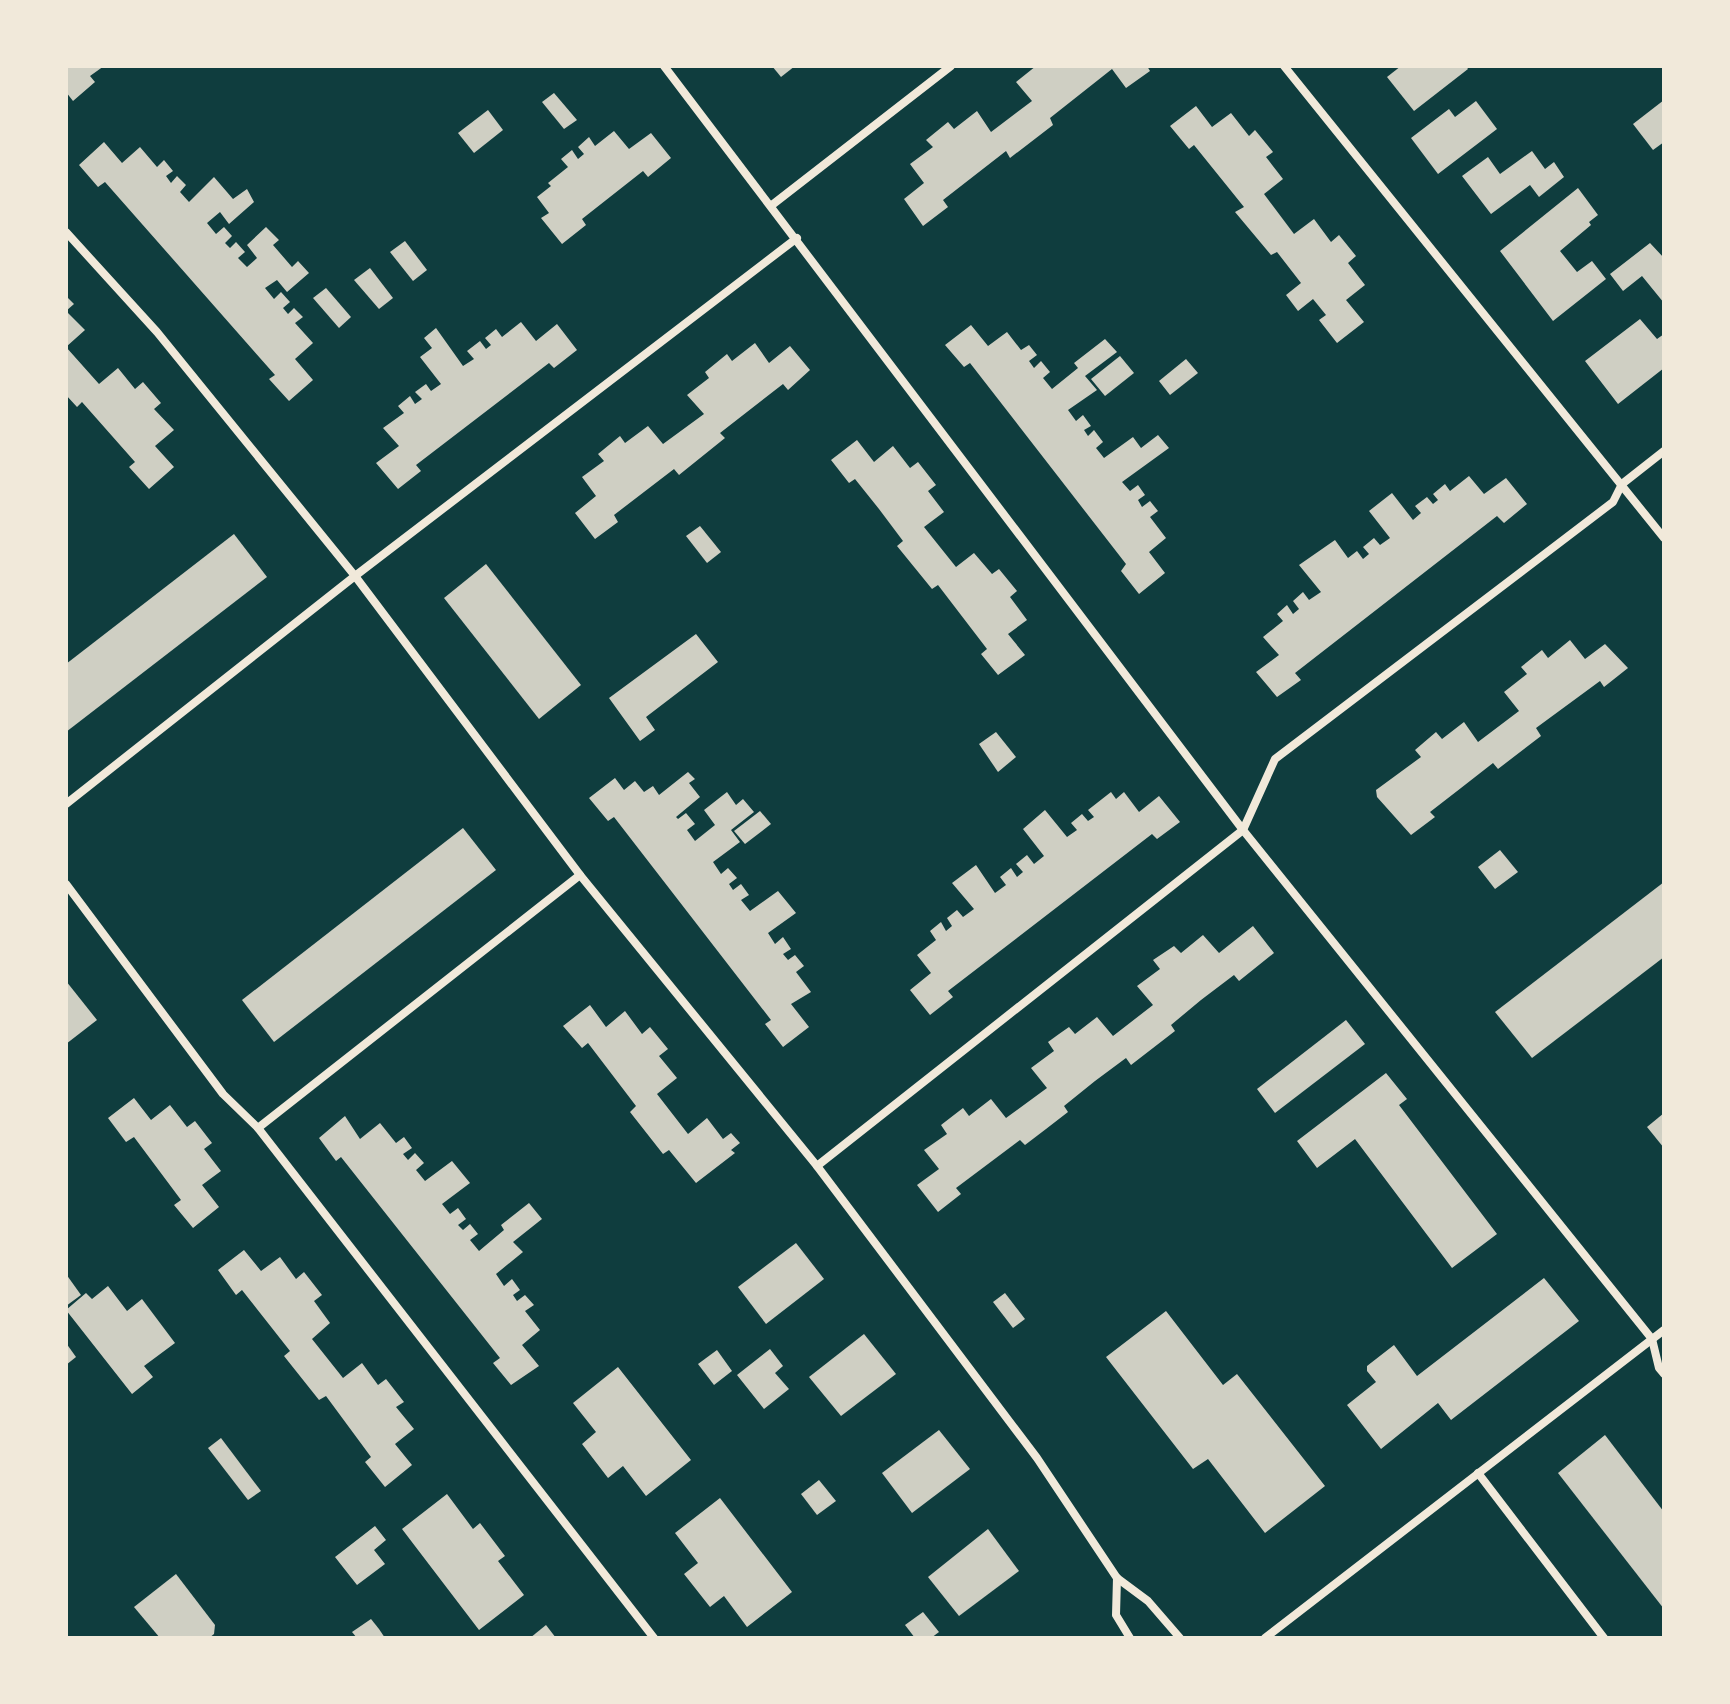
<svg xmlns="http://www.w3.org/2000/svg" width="1730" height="1704" font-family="'IBM Plex Sans',sans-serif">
<rect width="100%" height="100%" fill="#0f3d3e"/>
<g fill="#cfcfc3">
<polygon points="66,66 104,66 90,76 95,82 73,101 66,92"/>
<polygon points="772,66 795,66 781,77"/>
<polygon points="1036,66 1147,66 1150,71 1126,88 1112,69 1050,118 1053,125 1010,158 1006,151 943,200 948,207 923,226 904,199 924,183 910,164 933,147 926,140 948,122 954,129 977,111 991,132 1032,101 1016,82"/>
<polygon points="1401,66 1466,66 1468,69 1414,111 1387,77"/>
<polygon points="554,93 577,120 564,129 542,102"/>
<polygon points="1664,100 1664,142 1653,150 1633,124"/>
<polygon points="1476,101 1497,129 1438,174 1411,138 1449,109 1455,117"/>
<polygon points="1196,106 1212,127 1231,113 1249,136 1255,130 1273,152 1266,157 1283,179 1264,194 1294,234 1314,219 1331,242 1339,235 1356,256 1348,263 1365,285 1346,300 1364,322 1337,343 1319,320 1326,315 1313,299 1298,311 1286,295 1301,283 1277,252 1271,255 1235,212 1244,207 1194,145 1189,149 1170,126"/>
<polygon points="488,110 503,130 474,153 458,133"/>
<polygon points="614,131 629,149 651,133 671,158 648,177 643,171 582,219 586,225 562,244 541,218 549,213 537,197 551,186 548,183 568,167 561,159 572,150 578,159 584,154 578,147 589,137 595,146"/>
<polygon points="104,142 122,163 140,147 157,167 164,160 173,171 166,176 171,183 177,176 186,185 180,192 189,202 214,177 233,199 247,189 254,202 229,224 220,212 207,223 216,234 224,227 232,236 225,243 230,248 236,242 245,252 238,258 247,267 257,258 247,245 266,227 279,240 273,245 292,267 298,261 309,273 287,292 277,280 265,288 274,299 281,292 290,302 283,308 288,314 294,308 303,317 295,323 313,343 295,359 313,380 289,401 269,379 275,375 105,182 98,187 79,165"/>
<polygon points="1532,151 1545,169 1554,162 1564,177 1539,197 1530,185 1491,214 1462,176 1488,157 1500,174"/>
<polygon points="1578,188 1598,215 1589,222 1591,225 1560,251 1577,272 1592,261 1606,279 1553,321 1500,251"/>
<polygon points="405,241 427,270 413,281 390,252"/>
<polygon points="1650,243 1664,258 1664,303 1642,276 1623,291 1610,274"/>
<polygon points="370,268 393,298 379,309 354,280"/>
<polygon points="326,288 351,317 339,328 313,298"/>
<polygon points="66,296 74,304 66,311 85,330 66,347 99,384 118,368 135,389 143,382 161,403 154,409 174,430 155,446 174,467 149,489 129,467 135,462 82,402 77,407 66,395"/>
<polygon points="1640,319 1657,339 1664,334 1664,368 1618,404 1585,361"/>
<polygon points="521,322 536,341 557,324 577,350 554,368 549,363 416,465 421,471 398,489 376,463 399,446 383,428 404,413 398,406 410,396 415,404 422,399 415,392 426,384 431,391 441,384 420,357 432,348 424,338 436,328 463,366 474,359 467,351 480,341 486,349 491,345 485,338 496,329 502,337"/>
<polygon points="971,325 988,346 1007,332 1021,350 1029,345 1037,355 1029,361 1034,368 1041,361 1050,372 1043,378 1052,389 1078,368 1074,363 1105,339 1117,352 1085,376 1097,390 1068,410 1076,421 1083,415 1091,426 1084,430 1088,436 1094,430 1103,442 1096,448 1104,458 1133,437 1141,448 1158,435 1169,448 1122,482 1130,491 1138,485 1145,495 1138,500 1142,507 1150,501 1158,511 1150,517 1166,538 1149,552 1165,573 1139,594 1121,571 1126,564 970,363 964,367 945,345"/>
<polygon points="755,343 769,363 790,346 810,370 788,390 783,384 720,433 725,438 679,475 674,469 614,515 618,522 595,539 575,513 596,496 582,477 604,461 598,454 620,436 625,443 648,426 663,444 704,414 687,395 709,378 705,372 727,354 732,361"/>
<polygon points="1120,356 1134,373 1105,396 1091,379"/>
<polygon points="1186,359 1198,373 1170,395 1159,381"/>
<polygon points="857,440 874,462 893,446 910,468 918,462 936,485 928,491 944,512 924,527 956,567 974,553 992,574 999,569 1017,591 1010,597 1027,620 1008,634 1025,655 998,675 981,654 987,649 938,585 932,589 897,546 903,541 879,509 855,479 849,483 831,460"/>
<polygon points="1469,476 1484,494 1506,478 1527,504 1504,523 1497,516 1295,673 1301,680 1277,697 1256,672 1279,655 1263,637 1283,621 1277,614 1287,605 1293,614 1299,609 1293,601 1303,592 1309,600 1321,592 1299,565 1335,540 1348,558 1357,551 1363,559 1369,554 1363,547 1374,538 1380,545 1390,538 1369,511 1392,493 1413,520 1421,513 1415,506 1427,497 1433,504 1438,500 1433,494 1445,484 1450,491"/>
<polygon points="700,526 721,552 707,563 686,536"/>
<polygon points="234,534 267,577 66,732 66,664"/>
<polygon points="486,564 581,685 539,719 444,598"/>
<polygon points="696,634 718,662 646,717 655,730 640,741 609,698"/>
<polygon points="1570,640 1585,659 1605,644 1628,668 1604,687 1600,681 1536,728 1541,736 1498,769 1493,763 1461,788 1430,812 1435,817 1411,835 1377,797 1376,790 1421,757 1415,750 1436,732 1442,739 1464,722 1478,742 1519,711 1504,692 1527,674 1521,667 1542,650 1548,658"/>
<polygon points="996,732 1016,757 998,772 979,744"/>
<polygon points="688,772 695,779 689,783 700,797 676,817 678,819 686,813 695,824 687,830 695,841 715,825 704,810 727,792 736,805 743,799 754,812 731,830 740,842 713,862 721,874 728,868 737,878 729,884 733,890 741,884 749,895 741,900 750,911 778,891 796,913 768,933 775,944 783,937 791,949 783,954 788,960 795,955 804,966 796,972 811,992 791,1004 809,1027 783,1047 765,1024 771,1020 614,817 608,821 589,798 615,778 624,790 635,781 644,792 653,786 659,795"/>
<polygon points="1111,792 1116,799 1124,792 1139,812 1159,796 1180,822 1157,839 1152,834 948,991 953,997 930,1015 910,990 931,973 917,955 936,940 930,931 941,922 946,931 952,926 947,918 957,910 963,917 974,909 952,883 976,865 995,893 1006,885 1000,877 1011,868 1017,877 1023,872 1016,864 1027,855 1034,864 1044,856 1023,829 1045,810 1067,837 1077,830 1071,823 1082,814 1088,821 1094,817 1088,810"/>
<polygon points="760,811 771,824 745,844 734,831"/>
<polygon points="463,828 496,870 274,1042 242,1000"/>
<polygon points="1500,850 1518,872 1495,889 1478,867"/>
<polygon points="1664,882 1664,957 1532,1058 1495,1012"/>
<polygon points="1253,926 1274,953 1239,981 1234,975 1201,1000 1171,1025 1175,1031 1131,1065 1126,1058 1095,1081 1064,1106 1068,1112 1046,1129 1025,1145 1020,1140 956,1188 961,1194 938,1212 917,1185 939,1169 924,1150 947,1134 941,1125 963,1108 969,1116 991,1099 1006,1118 1047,1088 1031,1068 1054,1051 1048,1042 1059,1034 1069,1027 1075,1034 1097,1017 1113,1036 1153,1005 1137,986 1160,969 1153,960 1174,946 1181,953 1203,935 1219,953"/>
<polygon points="66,981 97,1020 66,1044"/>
<polygon points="590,1005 606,1027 625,1011 642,1034 650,1027 668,1049 659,1056 677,1078 657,1094 688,1134 707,1118 723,1139 731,1133 740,1143 731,1150 735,1153 696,1183 669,1150 663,1154 630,1112 636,1106 588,1043 582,1048 563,1026"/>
<polygon points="1346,1020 1365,1044 1275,1113 1257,1089"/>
<polygon points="1386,1073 1407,1099 1399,1105 1497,1234 1452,1268 1355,1139 1317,1168 1297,1141"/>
<polygon points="134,1098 151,1120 170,1105 187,1127 195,1121 212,1143 204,1149 221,1171 202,1185 219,1207 193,1228 174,1205 181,1200 134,1137 126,1142 108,1118"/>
<polygon points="1664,1113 1664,1148 1647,1127"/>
<polygon points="345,1116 360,1139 380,1123 396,1143 404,1137 412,1148 403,1154 408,1160 415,1153 424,1163 416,1170 425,1181 452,1161 470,1183 442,1204 450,1214 458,1208 466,1219 458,1225 463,1230 470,1224 478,1234 470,1240 479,1251 504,1230 501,1225 529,1203 542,1219 513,1242 523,1252 496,1274 504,1286 512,1279 520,1290 513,1295 517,1301 525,1295 534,1305 525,1311 540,1330 522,1345 539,1366 511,1385 493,1363 500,1358 341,1157 336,1161 319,1138"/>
<polygon points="796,1243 824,1279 766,1324 738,1287"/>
<polygon points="244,1250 261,1271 280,1257 296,1279 304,1272 322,1295 314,1301 330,1323 312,1339 343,1378 362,1363 378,1385 386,1379 404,1402 396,1407 414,1429 395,1444 412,1465 385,1487 365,1462 371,1457 326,1396 319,1400 284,1356 290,1351 242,1290 236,1295 218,1270"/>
<polygon points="66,1274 81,1295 66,1306"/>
<polygon points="1544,1278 1579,1321 1451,1420 1438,1403 1381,1449 1347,1405 1376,1382 1367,1371 1367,1366 1394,1345 1417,1376"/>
<polygon points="108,1286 127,1311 142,1299 175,1343 144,1366 153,1377 132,1394 66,1310 86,1293 92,1299"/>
<polygon points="1005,1293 1025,1319 1013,1328 993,1302"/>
<polygon points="1166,1311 1223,1385 1237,1374 1325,1486 1265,1533 1208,1459 1193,1469 1106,1357"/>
<polygon points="864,1334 896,1374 841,1416 809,1377"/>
<polygon points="66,1343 76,1357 66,1365"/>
<polygon points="770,1349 783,1366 775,1373 789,1389 764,1409 737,1375"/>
<polygon points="717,1350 732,1371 714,1385 698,1364"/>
<polygon points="618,1367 691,1460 646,1496 623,1466 608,1478 582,1444 596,1432 573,1403"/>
<polygon points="939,1430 970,1469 912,1513 882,1473"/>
<polygon points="1605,1435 1664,1512 1664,1609 1558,1473"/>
<polygon points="221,1438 261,1491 248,1500 208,1448"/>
<polygon points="819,1480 836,1501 817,1515 801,1494"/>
<polygon points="447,1494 473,1529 480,1523 505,1556 498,1561 524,1595 479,1630 402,1529"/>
<polygon points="720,1498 792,1592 747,1627 724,1596 710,1607 684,1574 698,1563 675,1533"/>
<polygon points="375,1526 386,1540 374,1550 385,1564 357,1585 335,1557"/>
<polygon points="988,1529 1019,1571 959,1616 928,1577"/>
<polygon points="176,1574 215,1625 214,1634 209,1638 160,1638 134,1607"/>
<polygon points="923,1612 939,1632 931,1638 915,1638 905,1625"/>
<polygon points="371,1619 379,1629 385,1638 357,1638 352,1632"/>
<polygon points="546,1625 556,1638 530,1638"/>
</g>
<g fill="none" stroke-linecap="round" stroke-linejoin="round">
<g stroke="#f1e9da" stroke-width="8">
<polyline points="664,66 1243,830 1652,1339 1659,1368 1664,1374"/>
<polyline points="1284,66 1664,538"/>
<polyline points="772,205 951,66"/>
<polyline points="66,232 157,332 355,576 580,875 817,1166 1037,1458 1117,1578 1148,1601 1180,1638"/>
<polyline points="66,804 355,576 797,238"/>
<polyline points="66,884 223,1094 258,1128 654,1638"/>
<polyline points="258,1128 580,875"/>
<polyline points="817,1166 1243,830 1275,759 1613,502 1622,484 1664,451"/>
<polyline points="1478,1473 1604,1638"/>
<polyline points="1117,1578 1116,1615 1130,1638"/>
<polyline points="1265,1638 1664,1330"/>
</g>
</g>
<rect width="1730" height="1704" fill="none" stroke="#f1e9da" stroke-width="136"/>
</svg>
